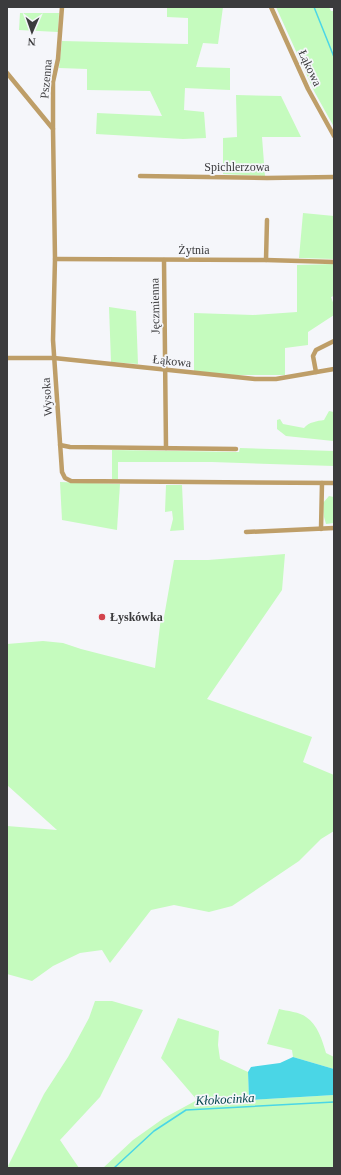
<svg xmlns="http://www.w3.org/2000/svg" width="341" height="1175" font-family="'Times New Roman',serif">
<rect width="100%" height="100%" fill="#f5f6fa"/>
<g fill="#c5fbbe">
<polygon points="167,7 223,7 218,44 203,43 196,67 230,68 230,90 185,88 184,110 204,112 206,138 183,139 96,134 97,113 162,116 150,91 87,90 87,69 59,68 62,41 188,44 188,18 167,17"/>
<polygon points="276,7 329,7 331,11 334,11 334,127 314,91"/>
<polygon points="20,13 59,13 58,32 19,30"/>
<polygon points="236,95 281,96 301,137 262,137 265,176 223,174 223,138 237,137"/>
<polygon points="303,213 334,216 334,259 299,258"/>
<polygon points="334,264 334,296 331,297 334,305 334,315 308,332 308,345 285,348 285,375 234,375 194,371 194,313 253,315 297,312 297,265"/>
<polygon points="109,307 136,311 138,364 111,362"/>
<path d="M329 411 334 412 333 441 286 436 277 429V420L280 419 283 424 304 428C309 422 317 421 324 420Z"/>
<polygon points="240,448 334,451 334,466 212,462 118,462 118,479 112,479 112,450 239,452"/>
<polygon points="60,482 120,484 117,530 62,520"/>
<polygon points="166,485 182,485 184,530 170,531 173,519 172,511 165,512"/>
<polygon points="329,496 334,497 334,523 326,524 324,517 323,503"/>
<polygon points="285,554 282,590 207,699 312,737 303,762 334,775 334,831 321,839 299,861 232,906 209,912 174,905 151,910 110,963 102,950 80,953 53,966 32,981 7,974 7,826 57,830 7,785 7,644 43,641 63,643 81,649 155,668 161,617 164,617 174,560 208,560"/>
<polygon points="95,1001 112,1001 143,1010 100,1097 60,1140 79,1168 7,1168 44,1094 68,1057 89,1018"/>
<path d="M279 1009C287 1011 300 1012 306 1017 318 1025 322 1040 326 1053L334 1057V1069L293 1057 292 1050 267 1044Z"/>
<polygon points="178,1018 219,1031 218,1045 220,1059 248,1072 249,1100 334,1095 334,1168 103,1168 133,1140 164,1118 197,1100 161,1058"/>
</g>
<polygon fill="#4ad6e6" points="293,1057 334,1069 334,1095 249,1100 248,1072 251,1067 280,1063"/>
<g fill="none" stroke-linecap="round" stroke-linejoin="round">
<g stroke="#4ad6e6" stroke-width="1.5">
<polyline points="314,7 334,57"/>
<polyline points="114,1168 154,1131 186,1110 334,1102"/>
</g>
<g stroke="#be9e68" stroke-width="4.5">
<polyline points="271,7 308,89 334,136"/>
<polyline points="7,73 53,129 55,259 53,340 62,472 65,478 71,481 334,483"/>
<polyline points="53,129 53,82 58,59 62,7"/>
<polyline points="140,176 267,178 334,177"/>
<polyline points="55,259 266,260 334,262"/>
<polyline points="164,260 166,448"/>
<polyline points="266,260 267,220"/>
<polyline points="7,358 54,358 255,379 276,379 334,369"/>
<polyline points="316,372 313,356 316,350 334,341"/>
<polyline points="60,445 70,447 236,449"/>
<polyline points="321,529 322,483"/>
<polyline points="246,532 334,528"/>
</g>
</g>
<circle fill="#d3434c" stroke="#f5f6fa" stroke-width="1.5" cx="102" cy="617" r="4"/>
<g text-anchor="middle" dominant-baseline="central" stroke-width="3.5" stroke-linejoin="round" paint-order="stroke">
<g font-size="12" fill="#3b3b3d" stroke="#f5f6fa">
<text transform="translate(310 68) rotate(65)">Łąkowa</text>
<text transform="translate(46 79) rotate(-85)">Pszenna</text>
<text x="237" y="167">Spichlerzowa</text>
<text x="194" y="250">Żytnia</text>
<text transform="translate(155 306) rotate(-91)">Jęczmienna</text>
<text transform="translate(172 361) rotate(6)">Łąkowa</text>
<text transform="translate(47 397) rotate(-94)">Wysoka</text>
</g>
<g font-size="12" font-weight="bold" fill="#3b3b3d" stroke="#f5f6fa" text-anchor="start">
<text x="110" y="617">Łyskówka</text>
</g>
<g font-size="13" font-style="italic" fill="#04454c" stroke="#f5f6fa">
<text transform="translate(225 1099) rotate(-3)">Kłokocinka</text>
</g>
</g>
<rect width="341" height="1175" fill="none" stroke="#3b3b3d" stroke-width="16"/>
<g transform="translate(32 32) rotate(182)" stroke="#f5f6fa" stroke-width="3" paint-order="stroke">
<path d="M0-3L7 15L0 10L-7 15Z" fill="#3b3b3d"/>
<text y="-6" font-size="11" font-weight="bold" text-anchor="middle" fill="#3b3b3d">N</text>
</g>
</svg>
